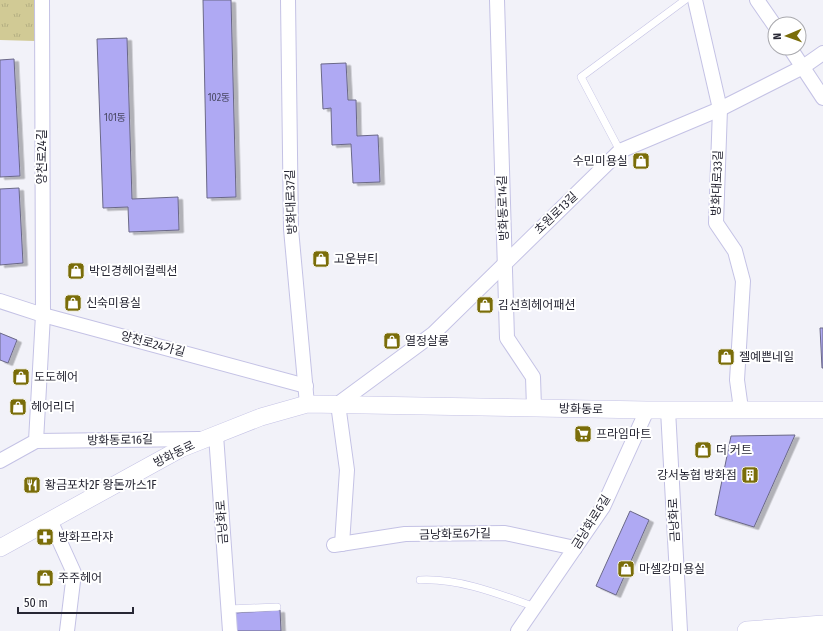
<svg xmlns="http://www.w3.org/2000/svg" width="823" height="631" font-family="'Fira Sans Condensed','Noto Sans KR',sans-serif">
<defs>
<pattern id="park-tufts" width="24" height="20" patternUnits="userSpaceOnUse"><rect width="24" height="20" fill="#d1ca95"/><path d="M3 7l-1-3M5 7V3M7 7l1-3M15 17l-1-3M17 17v-4M19 17l1-3" fill="none" stroke="#b3ae81"/></pattern>
<filter id="shadow"><feDropShadow dx="4.5" dy="2.5" stdDeviation="0" flood-color="#0004"/></filter>
</defs>
<rect width="100%" height="100%" fill="#f2f2f9"/>
<polygon fill="url(#park-tufts)" points="0,0 36,0 35,41 0,40"/>
<g fill="#afa9f3" stroke="#6a6887" filter="url(#shadow)">
<polygon points="203,0 231,0 236,197 207,198"/>
<polygon points="127,38 132,199 178,197 179,230 129,232 128,207 103,208 97,39"/>
<polygon points="14,59 20,176 0,177 0,60"/>
<polygon points="346,63 348,100 356,100 357,136 378,135 380,182 353,183 351,144 332,145 331,108 323,109 321,64"/>
<polygon points="19,188 23,263 0,265 0,189"/>
<polygon points="820,328 823,328 823,368 822,368"/>
<polygon points="0,333 17,340 8,363 0,360"/>
<polygon points="795,435 754,527 715,515 731,436"/>
<polygon points="630,511 649,520 616,595 596,586"/>
<polygon points="280,610 281,631 236,631 234,613"/>
</g>
<g fill="none" stroke-linecap="round" stroke-linejoin="round">
<defs>
<g id="service">
<polyline points="620,151 581,77 685,0"/>
<path d="M420 580C459 578 499 594 535 607"/>
<polyline points="229,609 277,607"/>
</g>
<g id="minor">
<polyline points="288,0 291,229 307,404"/>
<polyline points="497,0 507,338 533,377 534,408"/>
<polyline points="695,0 720,109 716,223 735,251 743,281 737,380 741,409"/>
<polyline points="757,0 775,26"/>
<polyline points="790,48 823,98"/>
<polyline points="0,301 43,315 306,386"/>
<polyline points="668,410 680,631"/>
<polyline points="216,435 230,631"/>
<polyline points="36,441 199,439"/>
<polyline points="0,461 36,441 43,315 42,0"/>
<polyline points="50,520 74,573 67,631"/>
<polyline points="342,544 347,470 338,404 433,334 620,151 720,109 803,67 823,53"/>
<polyline points="334,545 405,534 505,533 575,548"/>
<polyline points="518,631 603,507 647,410"/>
</g>
<polyline id="tertiary" points="0,548 180,449 261,417 307,404 647,410 823,410"/>
<polyline id="secondary" points="747,631 823,625"/>
</defs>
<use href="#service" stroke="#c4c2e5" stroke-width="8"/>
<use href="#minor" stroke="#c4c2e5" stroke-width="16"/>
<use href="#tertiary" stroke="#c4c2e5" stroke-width="18"/>
<use href="#secondary" stroke="#c4c2e5" stroke-width="20"/>
<use href="#service" stroke="#fff" stroke-width="7"/>
<use href="#minor" stroke="#fff" stroke-width="14"/>
<use href="#tertiary" stroke="#fff" stroke-width="17"/>
<use href="#secondary" stroke="#fff" stroke-width="19"/>
</g>
<defs>
<symbol id="shop-square" viewBox="-11 -11 22 22"><rect x="-9" y="-9" width="18" height="18" rx="4" fill="#7a6d09" stroke="#fff"/><path d="M-5-2.5h2.3a2.7 3.5 0 0 1 5.4 0H5L5.5 6h-11ZM-1.5-2.5h3a1.5 2.3 0 0 0-3 0Z" fill="#fff"/></symbol>
<symbol id="supermarket-square" viewBox="-11 -11 22 22"><rect x="-9" y="-9" width="18" height="18" rx="4" fill="#7a6d09" stroke="#fff"/><path d="M-6-5.5h2.5l.6 2H6L4.5 2H-2.5L-4.4-4H-6ZM-1.5 3.2a1.3 1.3 0 1 0 .1 0ZM3 3.2a1.3 1.3 0 1 0 .1 0Z" fill="#fff"/></symbol>
<symbol id="building-square" viewBox="-11 -11 22 22"><rect x="-9" y="-9" width="18" height="18" rx="4" fill="#7a6d09" stroke="#fff"/><path d="M-4-6H4V6H1V3H-1V6H-4ZM-2.5-4.3h1.7v1.8h-1.7ZM.8-4.3h1.7v1.8H.8ZM-2.5-1h1.7V.8h-1.7ZM.8-1h1.7V.8H.8Z" fill="#fff"/></symbol>
<symbol id="restaurant-square" viewBox="-11 -11 22 22"><rect x="-9" y="-9" width="18" height="18" rx="4" fill="#7a6d09" stroke="#fff"/><path d="M-5-6h1v4h1v-4h1v4h1v-4h1v5L-1.5 .5V6h-2V.5L-5-1ZM5-6V6H3V1.5H1.5Q1.5-4 5-6Z" fill="#fff"/></symbol>
<symbol id="pharmacy-square" viewBox="-11 -11 22 22"><rect x="-9" y="-9" width="18" height="18" rx="4" fill="#7a6d09" stroke="#fff"/><path d="M-2-6h4v4h4v4h-4v4h-4v-4h-4v-4h4Z" fill="#fff"/></symbol>
</defs>
<g fill-rule="evenodd">
<use href="#shop-square" x="631" y="151" width="20" height="20"/>
<use href="#shop-square" x="311" y="249" width="20" height="20"/>
<use href="#shop-square" x="66" y="261" width="20" height="20"/>
<use href="#shop-square" x="63" y="293" width="20" height="20"/>
<use href="#shop-square" x="475" y="295" width="20" height="20"/>
<use href="#shop-square" x="382" y="331" width="20" height="20"/>
<use href="#shop-square" x="716" y="347" width="20" height="20"/>
<use href="#shop-square" x="11" y="367" width="20" height="20"/>
<use href="#shop-square" x="8" y="397" width="20" height="20"/>
<use href="#supermarket-square" x="573" y="424" width="20" height="20"/>
<use href="#shop-square" x="693" y="440" width="20" height="20"/>
<use href="#building-square" x="740" y="465" width="20" height="20"/>
<use href="#restaurant-square" x="22" y="475" width="20" height="20"/>
<use href="#pharmacy-square" x="35" y="527" width="20" height="20"/>
<use href="#shop-square" x="616" y="559" width="20" height="20"/>
<use href="#shop-square" x="35" y="568" width="20" height="20"/>
</g>
<g text-anchor="middle" dominant-baseline="central" stroke-width="4" stroke-linejoin="round" paint-order="stroke">
<g font-size="10" fill="#494864">
<text x="219" y="98">102동</text>
<text x="115" y="118">101동</text>
</g>
<g font-size="12" fill="#272734" stroke="#fff">
<text transform="translate(42 157) rotate(-90)">양천로24길</text>
<text transform="translate(717 183) rotate(-88)">방화대로33길</text>
<text transform="translate(291 202) rotate(-92)">방화대로37길</text>
<text transform="translate(503 208) rotate(-92)">방화동로14길</text>
<text transform="translate(556 213) rotate(-44)">초원로13길</text>
<text transform="translate(153 344) rotate(15)">양천로24가길</text>
<text transform="translate(581 409) rotate(1)">방화동로</text>
<text transform="translate(120 440) rotate(-1)">방화동로16길</text>
<text transform="translate(174 454) rotate(-26)">방화동로</text>
<text transform="translate(674 520) rotate(-93)">금낭화로</text>
<text transform="translate(222 522) rotate(-94)">금낭화로</text>
<text transform="translate(591 522) rotate(-58)">금낭화로6길</text>
<text transform="translate(455 534) rotate(-1)">금낭화로6가길</text>
</g>
<g font-size="12" fill="#272734" stroke="#fff" text-anchor="start">
<text x="628" y="161" text-anchor="end">수민미용실</text>
<text x="334" y="259">고운뷰티</text>
<text x="89" y="271">박인경헤어컬렉션</text>
<text x="86" y="303">신숙미용실</text>
<text x="498" y="305">김선희헤어패션</text>
<text x="405" y="341">열정살롱</text>
<text x="739" y="357">젤예쁜네일</text>
<text x="34" y="377">도도헤어</text>
<text x="31" y="407">헤어리더</text>
<text x="596" y="434">프라임마트</text>
<text x="716" y="450">더 커트</text>
<text x="737" y="475" text-anchor="end">강서농협 방화점</text>
<text x="45" y="485">황금포차2F 왕돈까스1F</text>
<text x="58" y="537">방화프라쟈</text>
<text x="639" y="569">마셀강미용실</text>
<text x="58" y="578">주주헤어</text>
</g>
</g>
<g transform="translate(787 36) rotate(268)"><circle r="19" fill="#ffffff" stroke="#a9a9ae"/>
<path d="M0-3L7 15L0 10L-7 15Z" fill="#7a6d09"/>
<text y="-6" font-size="11" font-weight="bold" text-anchor="middle" fill="#272734">N</text>
</g>
<path d="M18 607v6h115v-6" fill="none" stroke="#272734" stroke-width="2"/>
<text x="24" y="607" font-size="12" fill="#272734" stroke="#ffffff" stroke-width="3" paint-order="stroke">50 m</text>
</svg>
